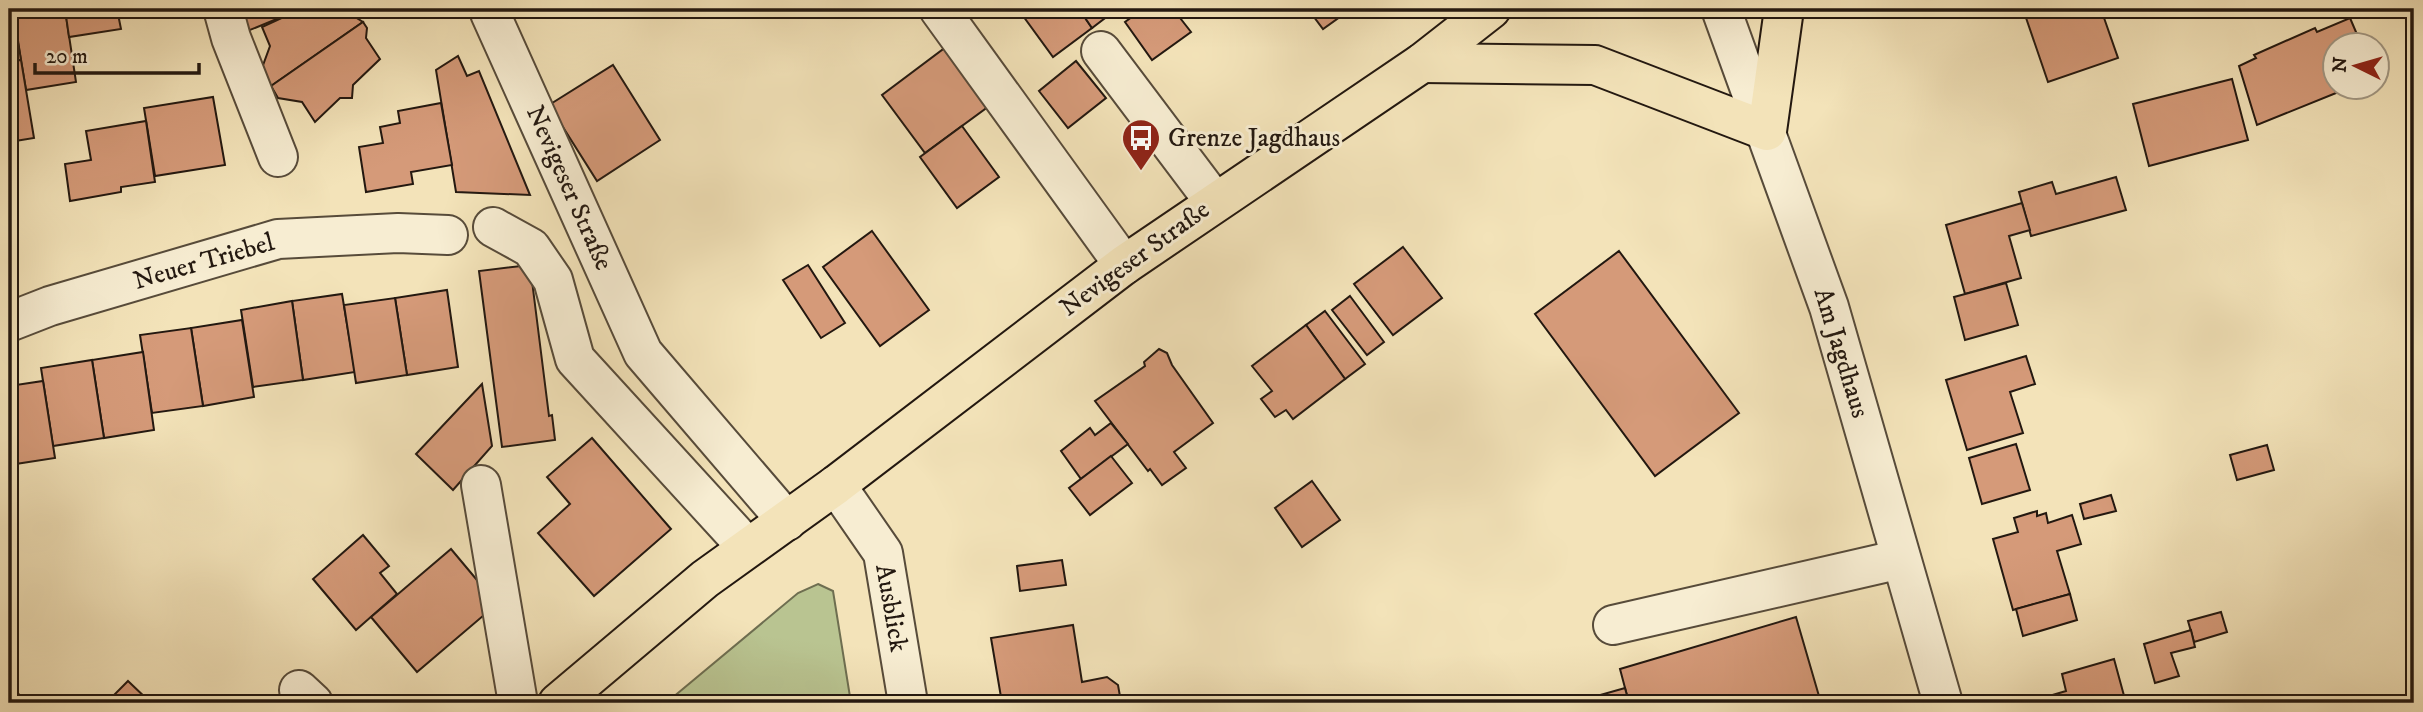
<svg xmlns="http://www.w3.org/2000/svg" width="2423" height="712" font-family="'IM FELL DW Pica',serif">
<rect width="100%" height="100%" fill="#f3e3b9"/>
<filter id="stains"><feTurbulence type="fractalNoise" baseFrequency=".00286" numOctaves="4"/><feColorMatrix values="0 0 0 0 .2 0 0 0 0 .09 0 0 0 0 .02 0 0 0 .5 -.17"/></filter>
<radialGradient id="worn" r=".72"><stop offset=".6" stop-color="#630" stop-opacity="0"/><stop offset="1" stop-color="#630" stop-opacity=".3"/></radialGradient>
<polygon fill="#b9c491" stroke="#6e6e50" stroke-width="2" points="818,584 833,591 851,703 666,703 798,593"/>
<g fill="#d59a79" stroke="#231810" stroke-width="2">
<polygon points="39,9 65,9 76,82 26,90 13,13"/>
<polygon points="65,9 117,9 121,29 69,37"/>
<polygon points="245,9 301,9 245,32 241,17"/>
<polygon points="301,9 349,9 352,15 363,22 271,86 262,68 270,46 262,27"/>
<polygon points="1018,9 1079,9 1092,28 1053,57"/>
<polygon points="1079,9 1117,9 1092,28"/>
<polygon points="1143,9 1173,9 1191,32 1152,60 1125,22"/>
<polygon points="1308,9 1351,9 1323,29"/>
<polygon points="2023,9 2121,9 2103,15 2118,58 2048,82"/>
<polygon points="14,15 21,60 9,62 9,16"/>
<polygon points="2350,18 2362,46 2336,46 2336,66 2332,67 2336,88 2341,91 2257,125 2239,66 2256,58 2254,55 2315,28 2317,32"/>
<polygon points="363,22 367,28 366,38 380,59 353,85 352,98 340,98 315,122 302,102 278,98 271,86"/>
<polygon points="954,41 1000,98 925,153 882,95"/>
<polygon points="458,56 467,76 479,71 530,195 456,192 436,70"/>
<polygon points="21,60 34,138 9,142 9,62"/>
<polygon points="1076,61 1106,98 1068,128 1039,91"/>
<polygon points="613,65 660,140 597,181 549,105"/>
<polygon points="2232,79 2248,140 2149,166 2133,104"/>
<polygon points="213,97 225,165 155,176 144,108"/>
<polygon points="441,103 452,165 411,172 413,184 366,192 359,147 383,143 380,127 400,123 398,111"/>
<polygon points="146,121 155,182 121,187 121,192 70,201 65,164 91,160 86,131"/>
<polygon points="962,126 999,177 957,208 920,157"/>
<polygon points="2116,177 2126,210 2031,236 2019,192 2052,182 2056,194"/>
<polygon points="2022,203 2030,230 2009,236 2021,278 1965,294 1946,225"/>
<polygon points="872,231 929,310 880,346 823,267"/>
<polygon points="1403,247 1442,298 1393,335 1354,284"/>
<polygon points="1619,251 1739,413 1655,476 1535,314"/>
<polygon points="530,265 549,416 552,415 555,440 502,447 479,271"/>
<polygon points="808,265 845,323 821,338 783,280"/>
<polygon points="2006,283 2018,325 1965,340 1954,297"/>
<polygon points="447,290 458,367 407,375 395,298"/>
<polygon points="342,294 355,372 303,380 292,301"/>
<polygon points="1350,296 1384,342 1367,355 1332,310"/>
<polygon points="395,298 407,375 356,383 344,305"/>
<polygon points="292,301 303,380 253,387 241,310"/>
<polygon points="1325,311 1365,364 1345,379 1306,325"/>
<polygon points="242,320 254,397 203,406 191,328"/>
<polygon points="1306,325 1345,379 1293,419 1286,410 1275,417 1261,399 1272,391 1252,366"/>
<polygon points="191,328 203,406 152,413 140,335"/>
<polygon points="1159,349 1167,353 1172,365 1213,423 1174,452 1186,468 1162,485 1150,469 1148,471 1095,401 1145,366 1144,362"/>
<polygon points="143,352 154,430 104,438 92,360"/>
<polygon points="2026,356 2035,384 2010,392 2023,433 1967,450 1946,380"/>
<polygon points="92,360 104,438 53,446 41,368"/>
<polygon points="43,381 55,458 9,465 9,386"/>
<polygon points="482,384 492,446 453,490 416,454"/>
<polygon points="1111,423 1128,444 1081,479 1061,451 1090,428 1095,435"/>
<polygon points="592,438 671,529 594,596 538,533 570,504 547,477"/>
<polygon points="2016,444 2030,490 1982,504 1969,458"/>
<polygon points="2267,445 2274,470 2237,480 2230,455"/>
<polygon points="1111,456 1132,483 1090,515 1069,488"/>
<polygon points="1312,481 1340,520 1302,547 1275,508"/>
<polygon points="2111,495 2116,511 2084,519 2080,504"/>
<polygon points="2037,511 2037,516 2046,513 2048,523 2072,515 2081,544 2057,551 2070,594 2013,610 1993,539 2018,532 2014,518"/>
<polygon points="363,535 389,566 380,573 397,594 356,630 313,579"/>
<polygon points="451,549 497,604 417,672 371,617"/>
<polygon points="1062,560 1066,585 1020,591 1017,566"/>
<polygon points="2070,594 2077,620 2023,636 2016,609"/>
<polygon points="2221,612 2227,632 2194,642 2188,621"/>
<polygon points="1796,617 1821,703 1629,703 1620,669"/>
<polygon points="1073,625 1082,682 1107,677 1118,685 1121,702 1002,703 991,638"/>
<polygon points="2191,630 2195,647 2171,653 2179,676 2155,683 2144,644"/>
<polygon points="2114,659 2126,703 2040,703 2039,699 2066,691 2062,674"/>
<polygon points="128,681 151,703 108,701"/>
<polygon points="9,685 26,701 24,703 9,703"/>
<polygon points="1625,688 1629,703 1572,703"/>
</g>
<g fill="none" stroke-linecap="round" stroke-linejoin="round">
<defs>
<g id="minor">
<polyline points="223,9 231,38 278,157"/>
<polyline points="939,9 1124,265"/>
<polyline points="1721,9 1829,307 1943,703"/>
<polyline points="490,13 643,353 787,521"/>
<polyline points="1101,51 1214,201"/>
<polyline points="493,227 531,248 553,280 575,359 747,547"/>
<polyline points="9,322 50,306 278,239 398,233 448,235"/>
<polyline points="481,485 518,703"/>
<polyline points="836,485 883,553 908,703"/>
<polyline points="1613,625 1901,559"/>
<polyline points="299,690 313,703"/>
</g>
<g id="major">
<polyline points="1422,63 1595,65 1767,131 1784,9"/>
<polyline points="558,703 705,579 836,485 1124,265 1422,63 1491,9"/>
</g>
</defs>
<use href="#minor" stroke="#574b3a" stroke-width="42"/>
<use href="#major" stroke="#231810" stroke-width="42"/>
<use href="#minor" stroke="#f7edd2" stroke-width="38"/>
<use href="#major" stroke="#f3e3b9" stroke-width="38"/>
</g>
<defs>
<symbol id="bus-pin" viewBox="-11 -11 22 30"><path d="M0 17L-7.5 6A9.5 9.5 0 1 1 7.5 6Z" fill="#8f2418" stroke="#f7edd2"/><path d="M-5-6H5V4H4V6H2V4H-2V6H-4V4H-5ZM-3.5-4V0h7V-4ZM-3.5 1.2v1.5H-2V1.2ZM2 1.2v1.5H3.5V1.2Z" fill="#fff"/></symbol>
</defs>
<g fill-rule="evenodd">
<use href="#bus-pin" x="1119" y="116" width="44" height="60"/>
</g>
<g text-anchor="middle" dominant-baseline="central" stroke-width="6" stroke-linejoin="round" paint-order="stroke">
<g font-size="26" fill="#231810" stroke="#f7edd2" text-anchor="start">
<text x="1168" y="138">Grenze Jagdhaus</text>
</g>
<g font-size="26" fill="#231810" stroke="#f7edd2">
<text transform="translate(569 188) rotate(66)">Nevigeser Straße</text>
<text transform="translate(1135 259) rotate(-36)">Nevigeser Straße</text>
<text transform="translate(204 262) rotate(-16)">Neuer Triebel</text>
<text transform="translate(1841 353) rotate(73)">Am Jagdhaus</text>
<text transform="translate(891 608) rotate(80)">Ausblick</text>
</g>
</g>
<rect width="2423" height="712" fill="none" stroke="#f3e3b9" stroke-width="35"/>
<rect x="10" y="10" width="2402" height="691" fill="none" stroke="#231810" stroke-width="3.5"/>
<rect x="18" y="18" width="2388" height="677" fill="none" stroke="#231810" stroke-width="2"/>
<g transform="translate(2356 66) rotate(275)"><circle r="33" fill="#f7edd2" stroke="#a29884" stroke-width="2"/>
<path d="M0-5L12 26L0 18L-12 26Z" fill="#8f2418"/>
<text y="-10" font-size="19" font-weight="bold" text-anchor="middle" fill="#231810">N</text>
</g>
<path d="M35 63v10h164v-10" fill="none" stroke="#231810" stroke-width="3.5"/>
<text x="46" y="63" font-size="21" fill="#231810" stroke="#f7edd2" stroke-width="5" paint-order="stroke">20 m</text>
<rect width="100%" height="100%" filter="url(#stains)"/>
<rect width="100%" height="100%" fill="url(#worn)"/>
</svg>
